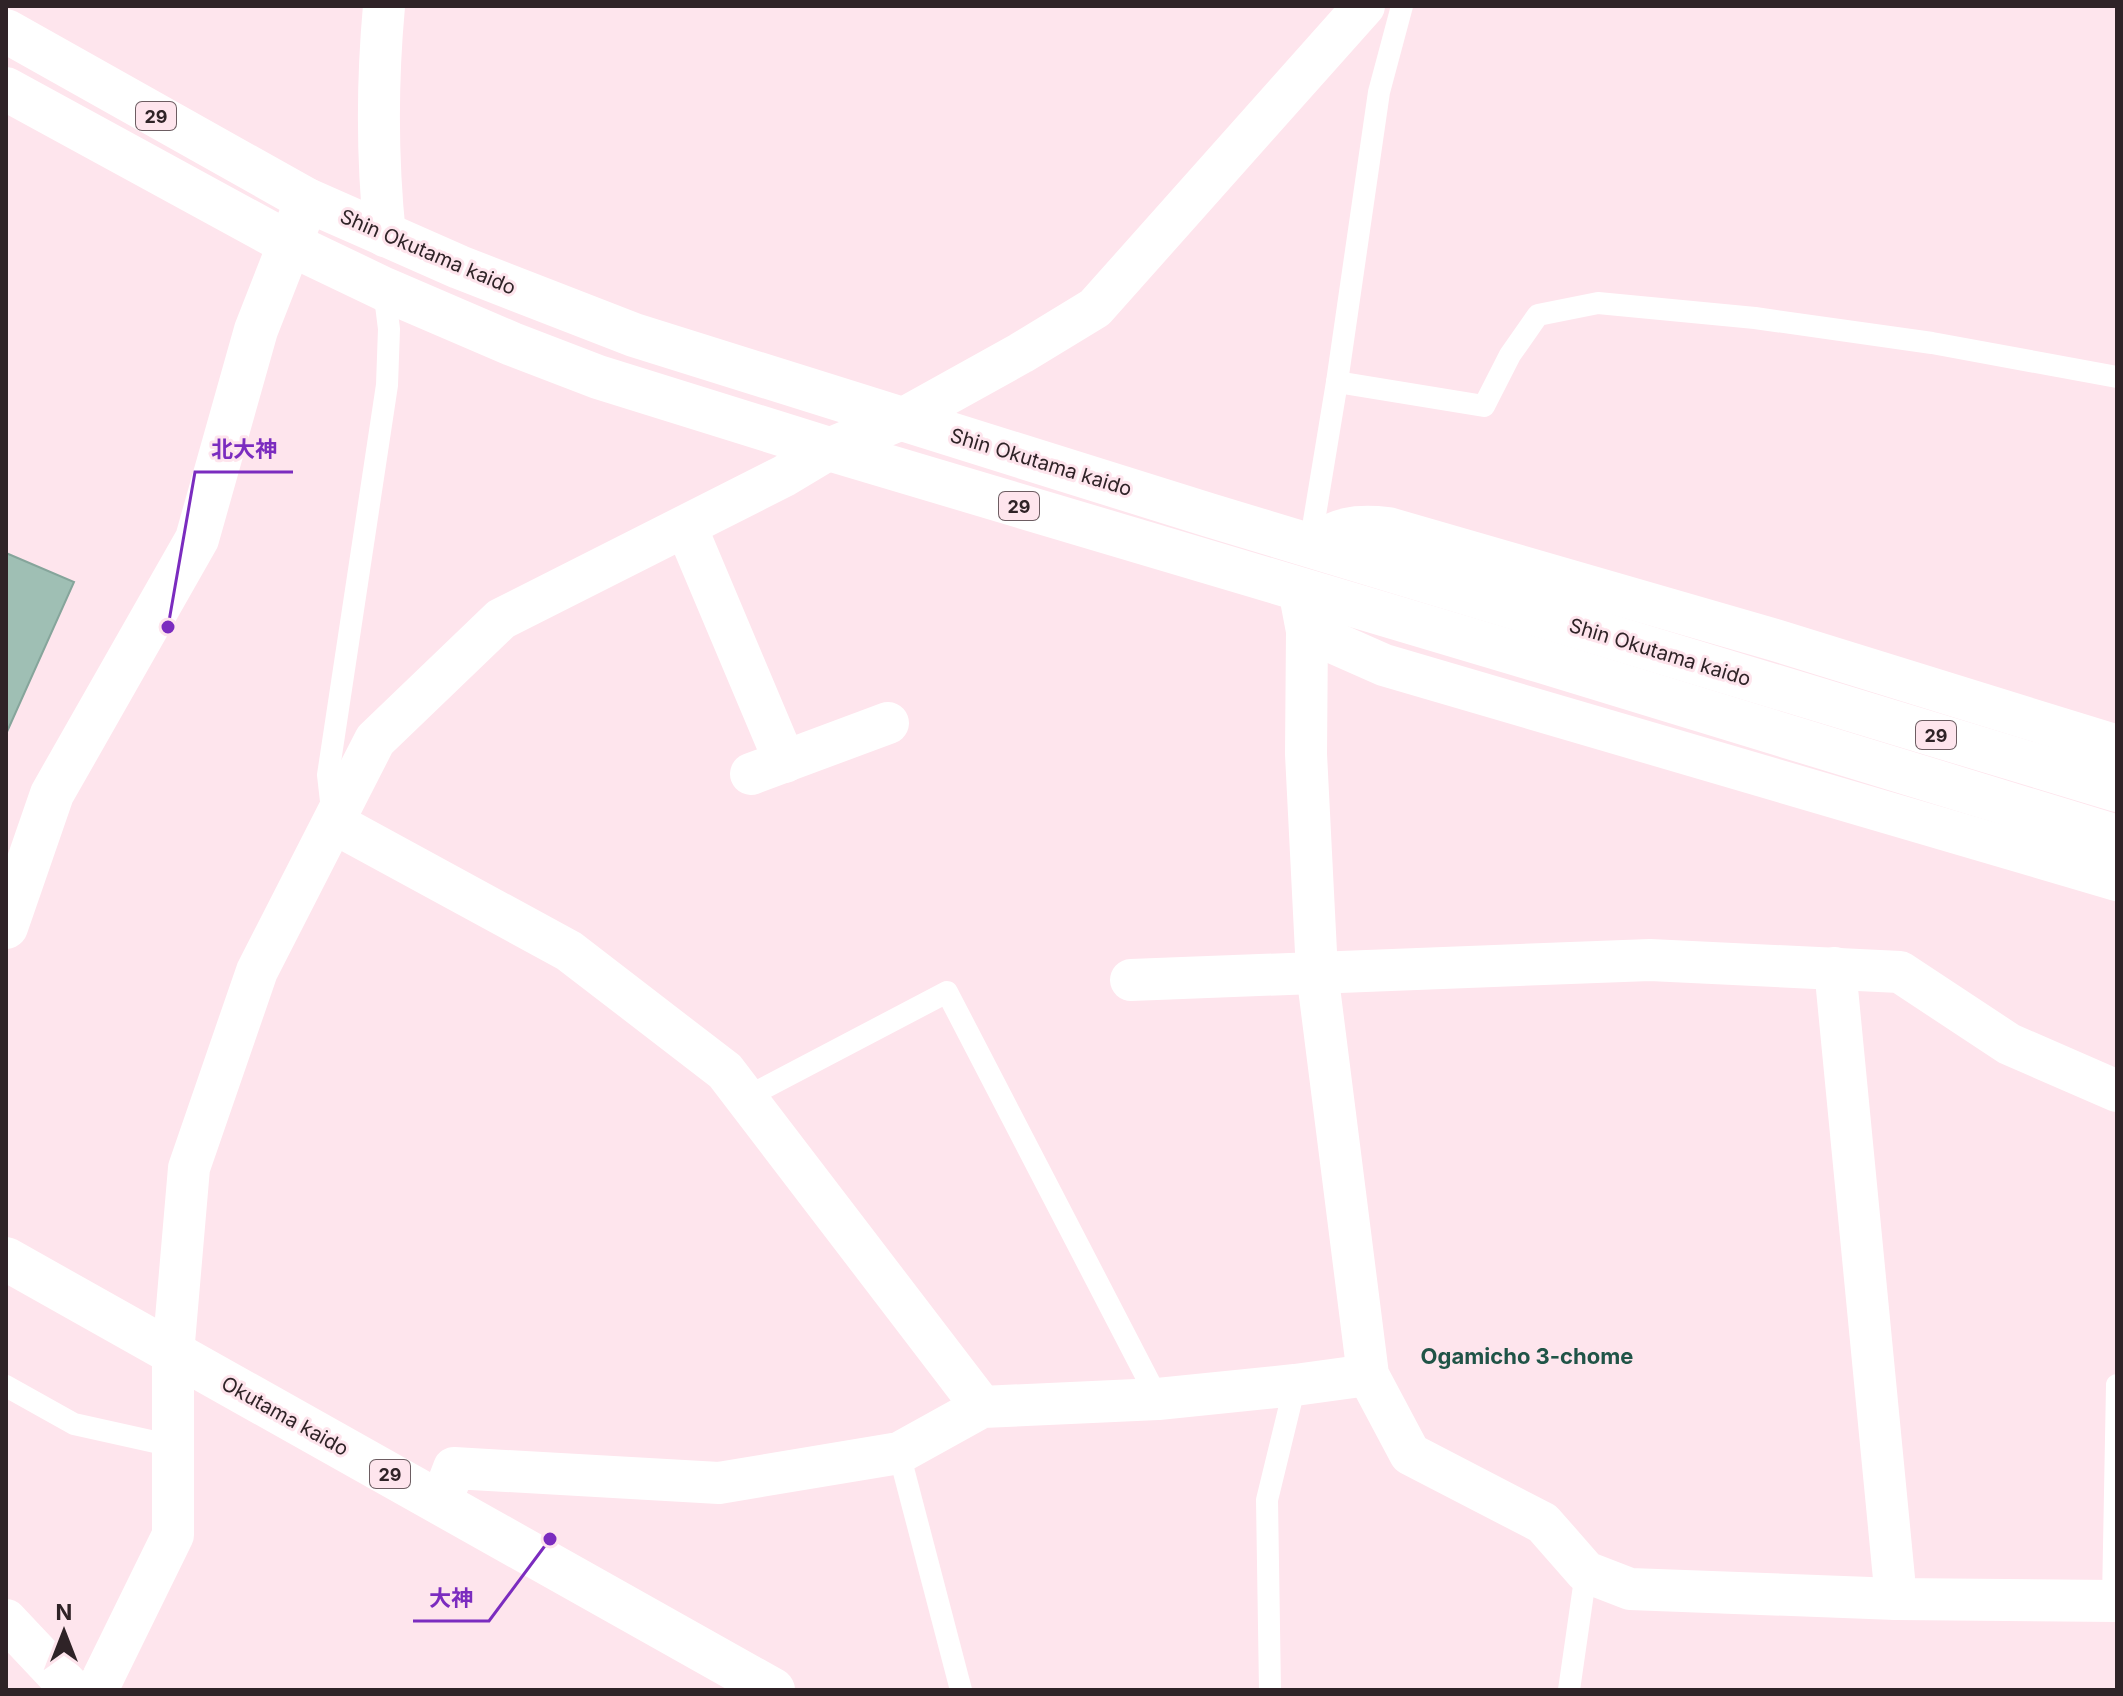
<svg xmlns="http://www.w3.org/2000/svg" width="2123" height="1696" font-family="Inter,'Noto Sans JP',sans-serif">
<rect width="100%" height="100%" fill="#fee5ed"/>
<polygon fill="#9fbfb4" stroke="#86a59b" stroke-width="2" points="6,553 74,582 6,734"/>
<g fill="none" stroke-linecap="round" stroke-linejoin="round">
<g stroke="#fff" stroke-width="22">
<polyline points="1337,382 1484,406 1510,355 1538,315 1598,303 1755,318 1932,343 2117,377"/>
<polyline points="1310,545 1337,382 1379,92 1402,6"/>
<polyline points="332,810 328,775 387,385 389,329 384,289"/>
<polyline points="747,1097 947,992 1158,1399"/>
<polyline points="6,1386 74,1424 173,1446"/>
<polyline points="899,1453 961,1690"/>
<polyline points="2113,1600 2117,1385"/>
<polyline points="1270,1690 1267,1500 1295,1385"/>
<polyline points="1569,1690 1586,1572"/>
</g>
<g stroke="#fff" stroke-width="42">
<path d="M384 6C377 83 377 159 385 236"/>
<polyline points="686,527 785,762"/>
<path d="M1310 545C1340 528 1354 524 1388 528L1775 640 2117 746"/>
<polyline points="1299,589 1307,631 1306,754 1317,972 1368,1375 1410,1454 1543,1523 1586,1572 1630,1589 1896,1599 2117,1601"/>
<polyline points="1307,631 1384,665 2117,880"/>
<polyline points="751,774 888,723"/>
<polyline points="334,823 569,951 725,1071 982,1407"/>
<polyline points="1835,968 1896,1599"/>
<polyline points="1131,980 1650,960 1900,972 2009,1044 2117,1091"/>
<polyline points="441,1502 454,1468 719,1483 899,1453 982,1407 1158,1399 1295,1385 1368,1375"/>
<polyline points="6,1620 72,1690"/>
<polyline points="97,1690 173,1535 173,1354 189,1168 257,971 375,740 501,619 784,476 829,449 904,418 1021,353 1095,308 1364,6"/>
</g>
<polyline stroke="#fff" stroke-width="44" points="6,927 52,794 197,539 256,330 307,200"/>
<g stroke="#fff" stroke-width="44">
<polyline points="6,31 307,200 459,267 634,335 1209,515 2117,790"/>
<polyline points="6,89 290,244 384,289 512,344 598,377 829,449 1541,661 2117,837"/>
<polyline points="6,1259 773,1690"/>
</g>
</g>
<g text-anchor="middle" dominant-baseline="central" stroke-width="6" stroke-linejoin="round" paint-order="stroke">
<g fill="#fee5ed" stroke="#6d5d62" stroke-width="2">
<rect x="136" y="102" width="40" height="28" rx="6"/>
<rect x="999" y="492" width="40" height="28" rx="6"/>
<rect x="1916" y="721" width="40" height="28" rx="6"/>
<rect x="370" y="1460" width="40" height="28" rx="6"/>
</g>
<g font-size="18" font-weight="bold" fill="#2f2327">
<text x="156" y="116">29</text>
<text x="1019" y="506">29</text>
<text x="1936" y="735">29</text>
<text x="390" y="1474">29</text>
</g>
<g font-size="20" fill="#2f2327" stroke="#fee5ed">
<text transform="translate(428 252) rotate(23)">Shin Okutama kaido</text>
<text transform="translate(1041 462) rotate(17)">Shin Okutama kaido</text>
<text transform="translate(1660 652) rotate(17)">Shin Okutama kaido</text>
<text transform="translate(285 1416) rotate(29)">Okutama kaido</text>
</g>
<g font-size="22" font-weight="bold" fill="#205447" stroke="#fee5ed">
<text x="1527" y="1356">Ogamicho 3-chome</text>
</g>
</g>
<path fill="none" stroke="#7b2cbf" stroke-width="3" d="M168 627L195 472H293M550 1539L489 1621H413"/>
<g fill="#7b2cbf" stroke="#fee5ed" stroke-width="3">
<circle cx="168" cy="627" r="8"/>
<circle cx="550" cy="1539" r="8"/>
</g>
<g font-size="22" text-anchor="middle" font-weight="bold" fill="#7b2cbf" stroke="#fee5ed" stroke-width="6" stroke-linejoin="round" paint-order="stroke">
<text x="244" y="457">北大神</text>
<text x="451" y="1606">大神</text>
</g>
<rect width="2123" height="1696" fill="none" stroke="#2f2327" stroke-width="16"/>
<g transform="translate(64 1632)" stroke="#fee5ed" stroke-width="6" paint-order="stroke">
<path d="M0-6L14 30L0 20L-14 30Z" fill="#2f2327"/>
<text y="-12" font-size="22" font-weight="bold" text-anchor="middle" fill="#2f2327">N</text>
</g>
</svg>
